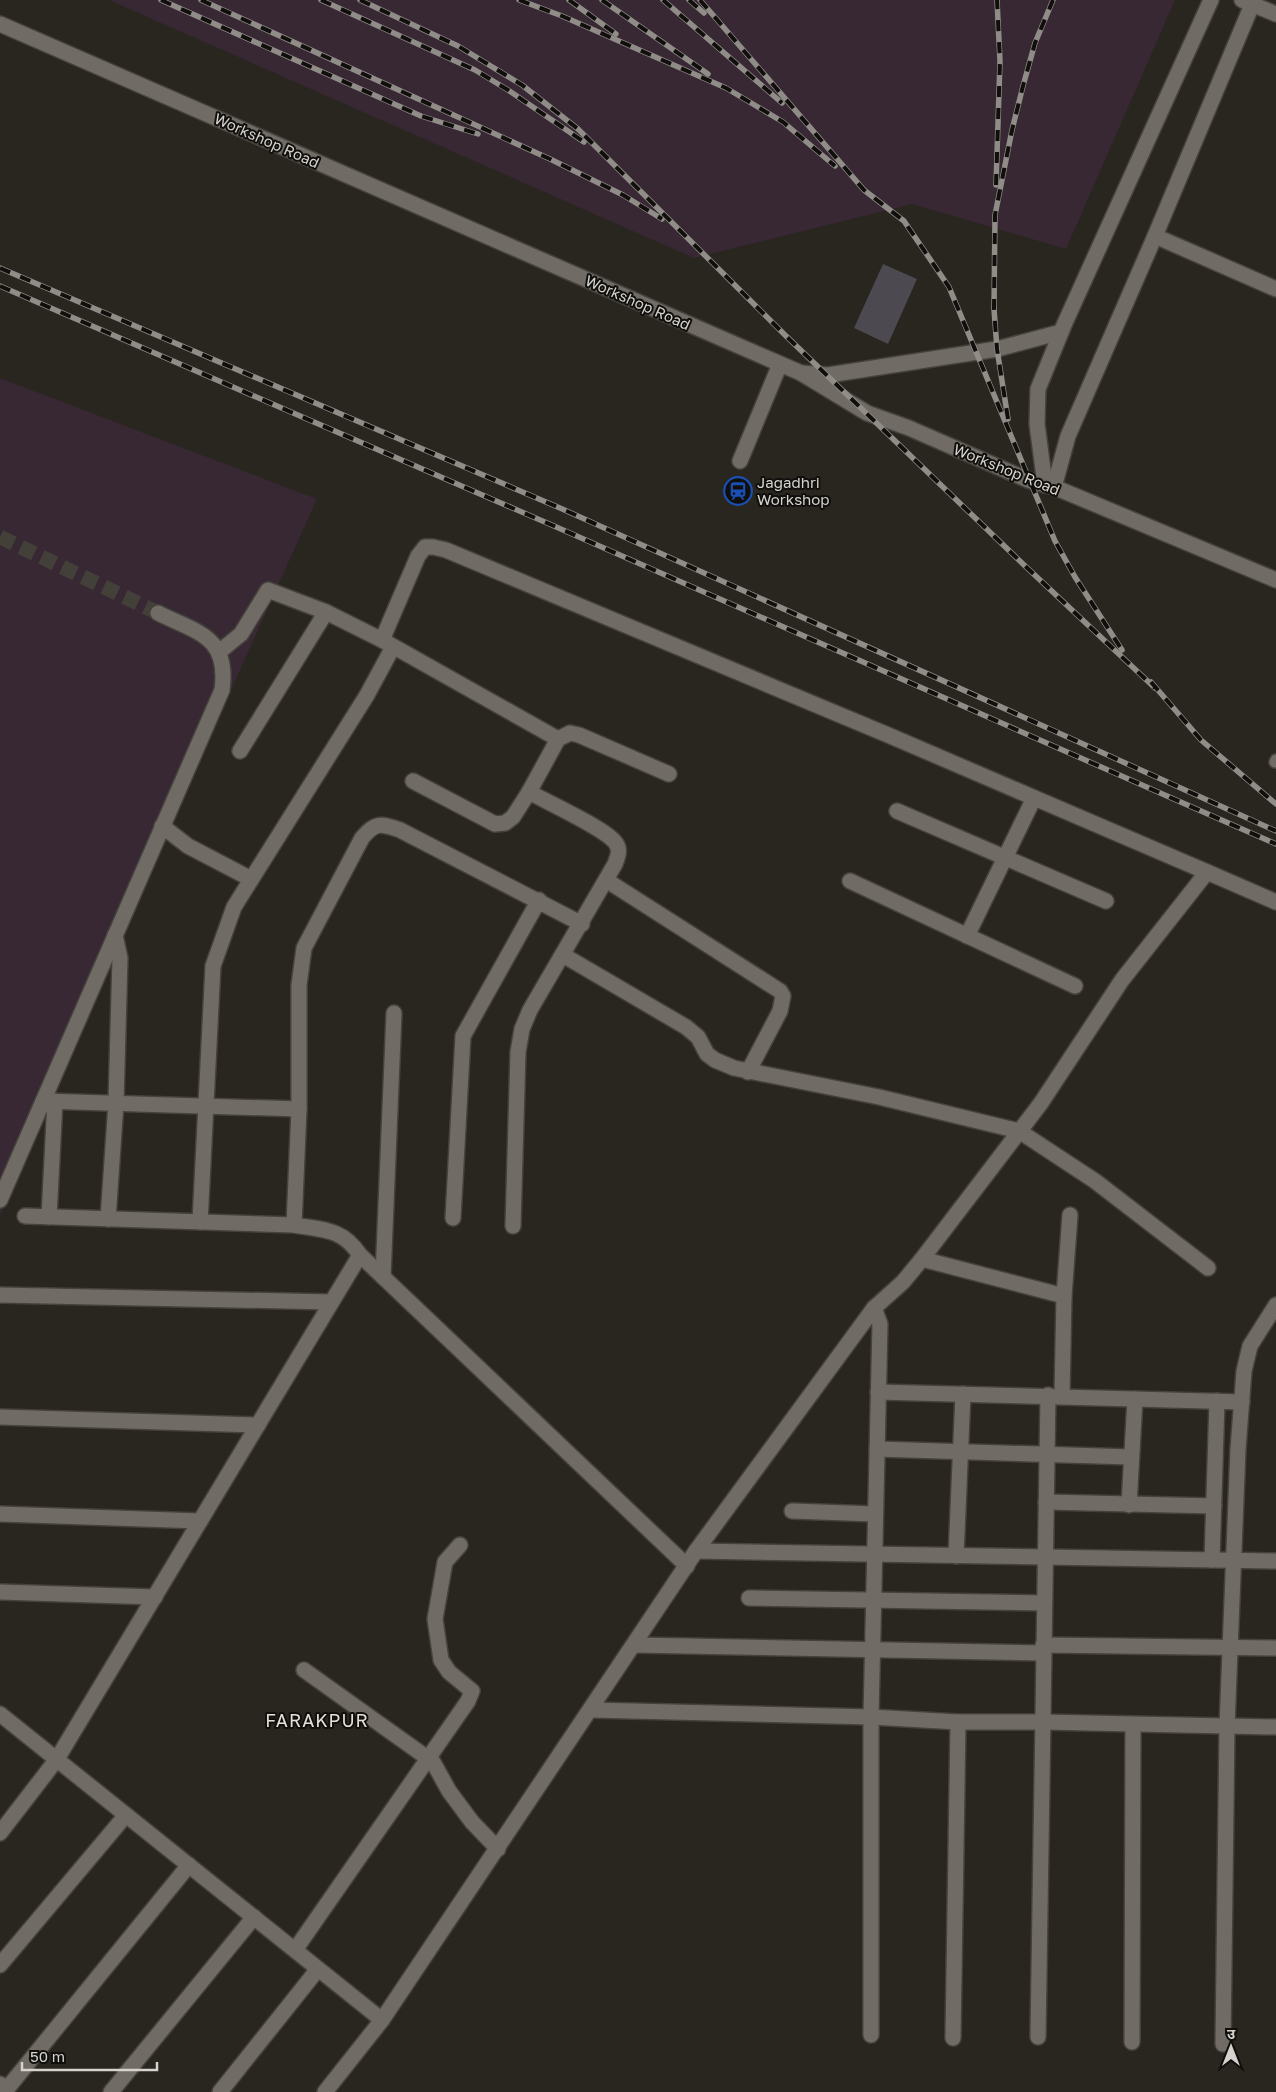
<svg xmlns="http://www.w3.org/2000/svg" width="1276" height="2092" font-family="'Golos Text','Noto Sans Devanagari',sans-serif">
<rect width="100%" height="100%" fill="#29251f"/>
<g fill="#372833">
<polygon points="109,0 1175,0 1066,249 912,204 694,258"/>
<polygon points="0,378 317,499 107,966 0,1216"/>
</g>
<polygon fill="#4c4950" points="883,264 917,279 888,344 854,328"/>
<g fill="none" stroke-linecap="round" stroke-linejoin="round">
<polyline stroke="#433f39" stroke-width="15" stroke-dasharray="15 8" stroke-linecap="butt" points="0,537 158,613"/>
<defs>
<polyline id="lane" points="1275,762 1276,760"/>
<g id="street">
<polyline points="1242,0 1276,14"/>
<polyline points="1155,236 1276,289"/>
<polyline points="801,373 828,375 997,349 1061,332"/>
<polyline points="740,461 780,364"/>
<polyline points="1045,485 1037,424 1038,389 1064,325 1211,0"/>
<polyline points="1054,487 1068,436 1155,236 1254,0"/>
<polyline points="382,640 418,556 425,547 433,547 446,550 888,735 1207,872"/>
<polyline points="219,652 241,634 268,590 326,612 382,640 558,739"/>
<polyline points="240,751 326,612"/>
<polyline points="413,781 495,824 505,823 513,817 529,792 558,739 570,733 579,735 669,774"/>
<polyline points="897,811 1106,901"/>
<polyline points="162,826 188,846 251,879"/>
<polyline points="606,880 780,991 783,996 780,1011 748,1072"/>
<polyline points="850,881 1075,986"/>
<polyline points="967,936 1034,798"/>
<polyline points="563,955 686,1027 698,1037 707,1054 715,1060 734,1068 879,1097 1019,1131 1095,1181 1208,1268"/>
<polyline points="43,1101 299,1109"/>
<path d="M25 1216 294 1225C323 1230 342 1228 360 1255L687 1566"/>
<polyline points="49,1217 55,1101"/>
<polyline points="453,1218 463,1036 539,900"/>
<polyline points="108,1219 116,1103 120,958 115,935"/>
<polyline points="200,1222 213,966 234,907 367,695 393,647"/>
<path d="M294 1225 299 1109V985L304 948 362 838C376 821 381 824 400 830L582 924"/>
<path d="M513 1226 518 1052 522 1029 530 1010 615 864C618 856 621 849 615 842 604 828 547 802 529 792"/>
<polyline points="922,1259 1064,1296"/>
<polyline points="383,1277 394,1013"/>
<polyline points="0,1295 331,1302"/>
<polyline points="878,1392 1242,1402"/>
<polyline points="1062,1396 1064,1296 1070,1215"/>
<polyline points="0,1417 258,1425"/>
<polyline points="877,1449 1131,1457"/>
<polyline points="1046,1502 1214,1506"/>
<polyline points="1129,1505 1135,1399"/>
<polyline points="792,1511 875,1514"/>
<polyline points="0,1514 200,1521"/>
<polyline points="696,1551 1276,1561"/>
<polyline points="956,1556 963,1394"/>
<polyline points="1212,1560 1217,1401"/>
<polyline points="0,1592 155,1597"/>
<polyline points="749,1598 1044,1603"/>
<polyline points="634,1645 1043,1653"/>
<polyline points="1043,1645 1276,1648"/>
<polyline points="304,1670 433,1762 449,1791 472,1822 498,1849"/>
<polyline points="591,1710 871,1717 958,1722 1043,1722 1276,1727"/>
<polyline points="0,1714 382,2020"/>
<polyline points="0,1833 57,1759 360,1255"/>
<polyline points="295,1950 468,1701 472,1691 449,1672 441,1660 435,1619 445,1562 460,1545"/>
<polyline points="0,1965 126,1815"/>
<polyline points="871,2035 871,1717 880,1324 874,1308"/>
<polyline points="1038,2037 1048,1395"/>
<polyline points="953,2038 958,1722"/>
<polyline points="1132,2042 1133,1725"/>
<polyline points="1223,2044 1227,1726 1238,1449 1244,1371 1250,1346 1276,1305"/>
<polyline points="6,2090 189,1865"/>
<polyline points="111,2092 254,1917"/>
<polyline points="220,2092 318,1969"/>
</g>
<g id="secondary">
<polyline points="0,24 801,373 867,413 909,428 1028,480 1054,487 1276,580"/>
<path d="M0 1200 222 690C229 636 198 633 158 613"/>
<polyline points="0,2084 7,2092"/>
<polyline points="325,2092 382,2020 696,1551 874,1308 903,1282 922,1259 1041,1103 1122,980 1207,872 1276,902"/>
</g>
</defs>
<use href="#lane" stroke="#45413c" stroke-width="14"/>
<use href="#street" stroke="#45413c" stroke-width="18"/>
<use href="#secondary" stroke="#45413c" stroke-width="18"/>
<use href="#lane" stroke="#706c65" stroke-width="11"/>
<use href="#street" stroke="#706c65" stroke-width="15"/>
<use href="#secondary" stroke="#706c65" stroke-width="15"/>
<defs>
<g id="rail">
<polyline points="161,0 421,116 478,134"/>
<polyline points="201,0 550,159 623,195 662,219"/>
<polyline points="321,0 475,70 508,90 584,142"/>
<polyline points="360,0 458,46 522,85 578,129 786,336 1023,564 1155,688"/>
<polyline points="519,0 562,16 726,88 783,122 835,166"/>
<polyline points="569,0 616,34"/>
<polyline points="602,0 708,74"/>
<polyline points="663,0 782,103"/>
<polyline points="689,0 704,13"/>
<polyline points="700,0 864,190 904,221 949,287 1055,541 1075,577 1122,650"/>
<polyline points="996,185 1000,61 997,0"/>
<polyline points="0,268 560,508 1276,831"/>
<polyline points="0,286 554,526 1276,844"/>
<polyline points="1008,419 997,349 994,309 995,215 1012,130 1023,86 1035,43 1053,0"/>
<polyline points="1151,682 1201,740 1276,804"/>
</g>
</defs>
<use href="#rail" stroke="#908c88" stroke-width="5.5"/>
<use href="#rail" stroke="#100f0c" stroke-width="4" stroke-dasharray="11" stroke-linecap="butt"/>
</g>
<defs>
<symbol id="station-ring" viewBox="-11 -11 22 22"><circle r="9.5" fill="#100f0c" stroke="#1a4fb4" stroke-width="1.5"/><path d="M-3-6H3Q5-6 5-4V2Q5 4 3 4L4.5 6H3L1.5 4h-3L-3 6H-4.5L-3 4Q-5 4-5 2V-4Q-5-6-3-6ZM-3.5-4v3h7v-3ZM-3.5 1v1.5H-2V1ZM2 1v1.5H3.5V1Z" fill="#1a4fb4"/></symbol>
</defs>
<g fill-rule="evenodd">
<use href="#station-ring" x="722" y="475" width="32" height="32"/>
</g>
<g text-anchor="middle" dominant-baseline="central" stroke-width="4" stroke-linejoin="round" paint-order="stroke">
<g font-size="15" fill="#d6d3cf" stroke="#100f0c">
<text transform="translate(267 140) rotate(24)">Workshop Road</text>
<text transform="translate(638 302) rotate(24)">Workshop Road</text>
<text transform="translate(1007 469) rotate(22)">Workshop Road</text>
</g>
<g font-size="15" fill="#d6d3cf" stroke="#100f0c" text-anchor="start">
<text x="757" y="482">Jagadhri<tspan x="757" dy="17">Workshop</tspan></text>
</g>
<g font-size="18" letter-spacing="1" fill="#e4dfd7" stroke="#100f0c">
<text x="317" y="1720">FARAKPUR</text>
</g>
</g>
<g transform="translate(1231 2047)" stroke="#100f0c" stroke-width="4" paint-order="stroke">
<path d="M0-4L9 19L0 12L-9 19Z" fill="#d6d3cf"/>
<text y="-8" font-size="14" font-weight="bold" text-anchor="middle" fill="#d6d3cf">उ</text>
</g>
<path d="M22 2062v8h135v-8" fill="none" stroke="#d6d3cf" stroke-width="2.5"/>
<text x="30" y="2062" font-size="15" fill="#d6d3cf" stroke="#100f0c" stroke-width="4" paint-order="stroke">50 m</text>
</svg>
